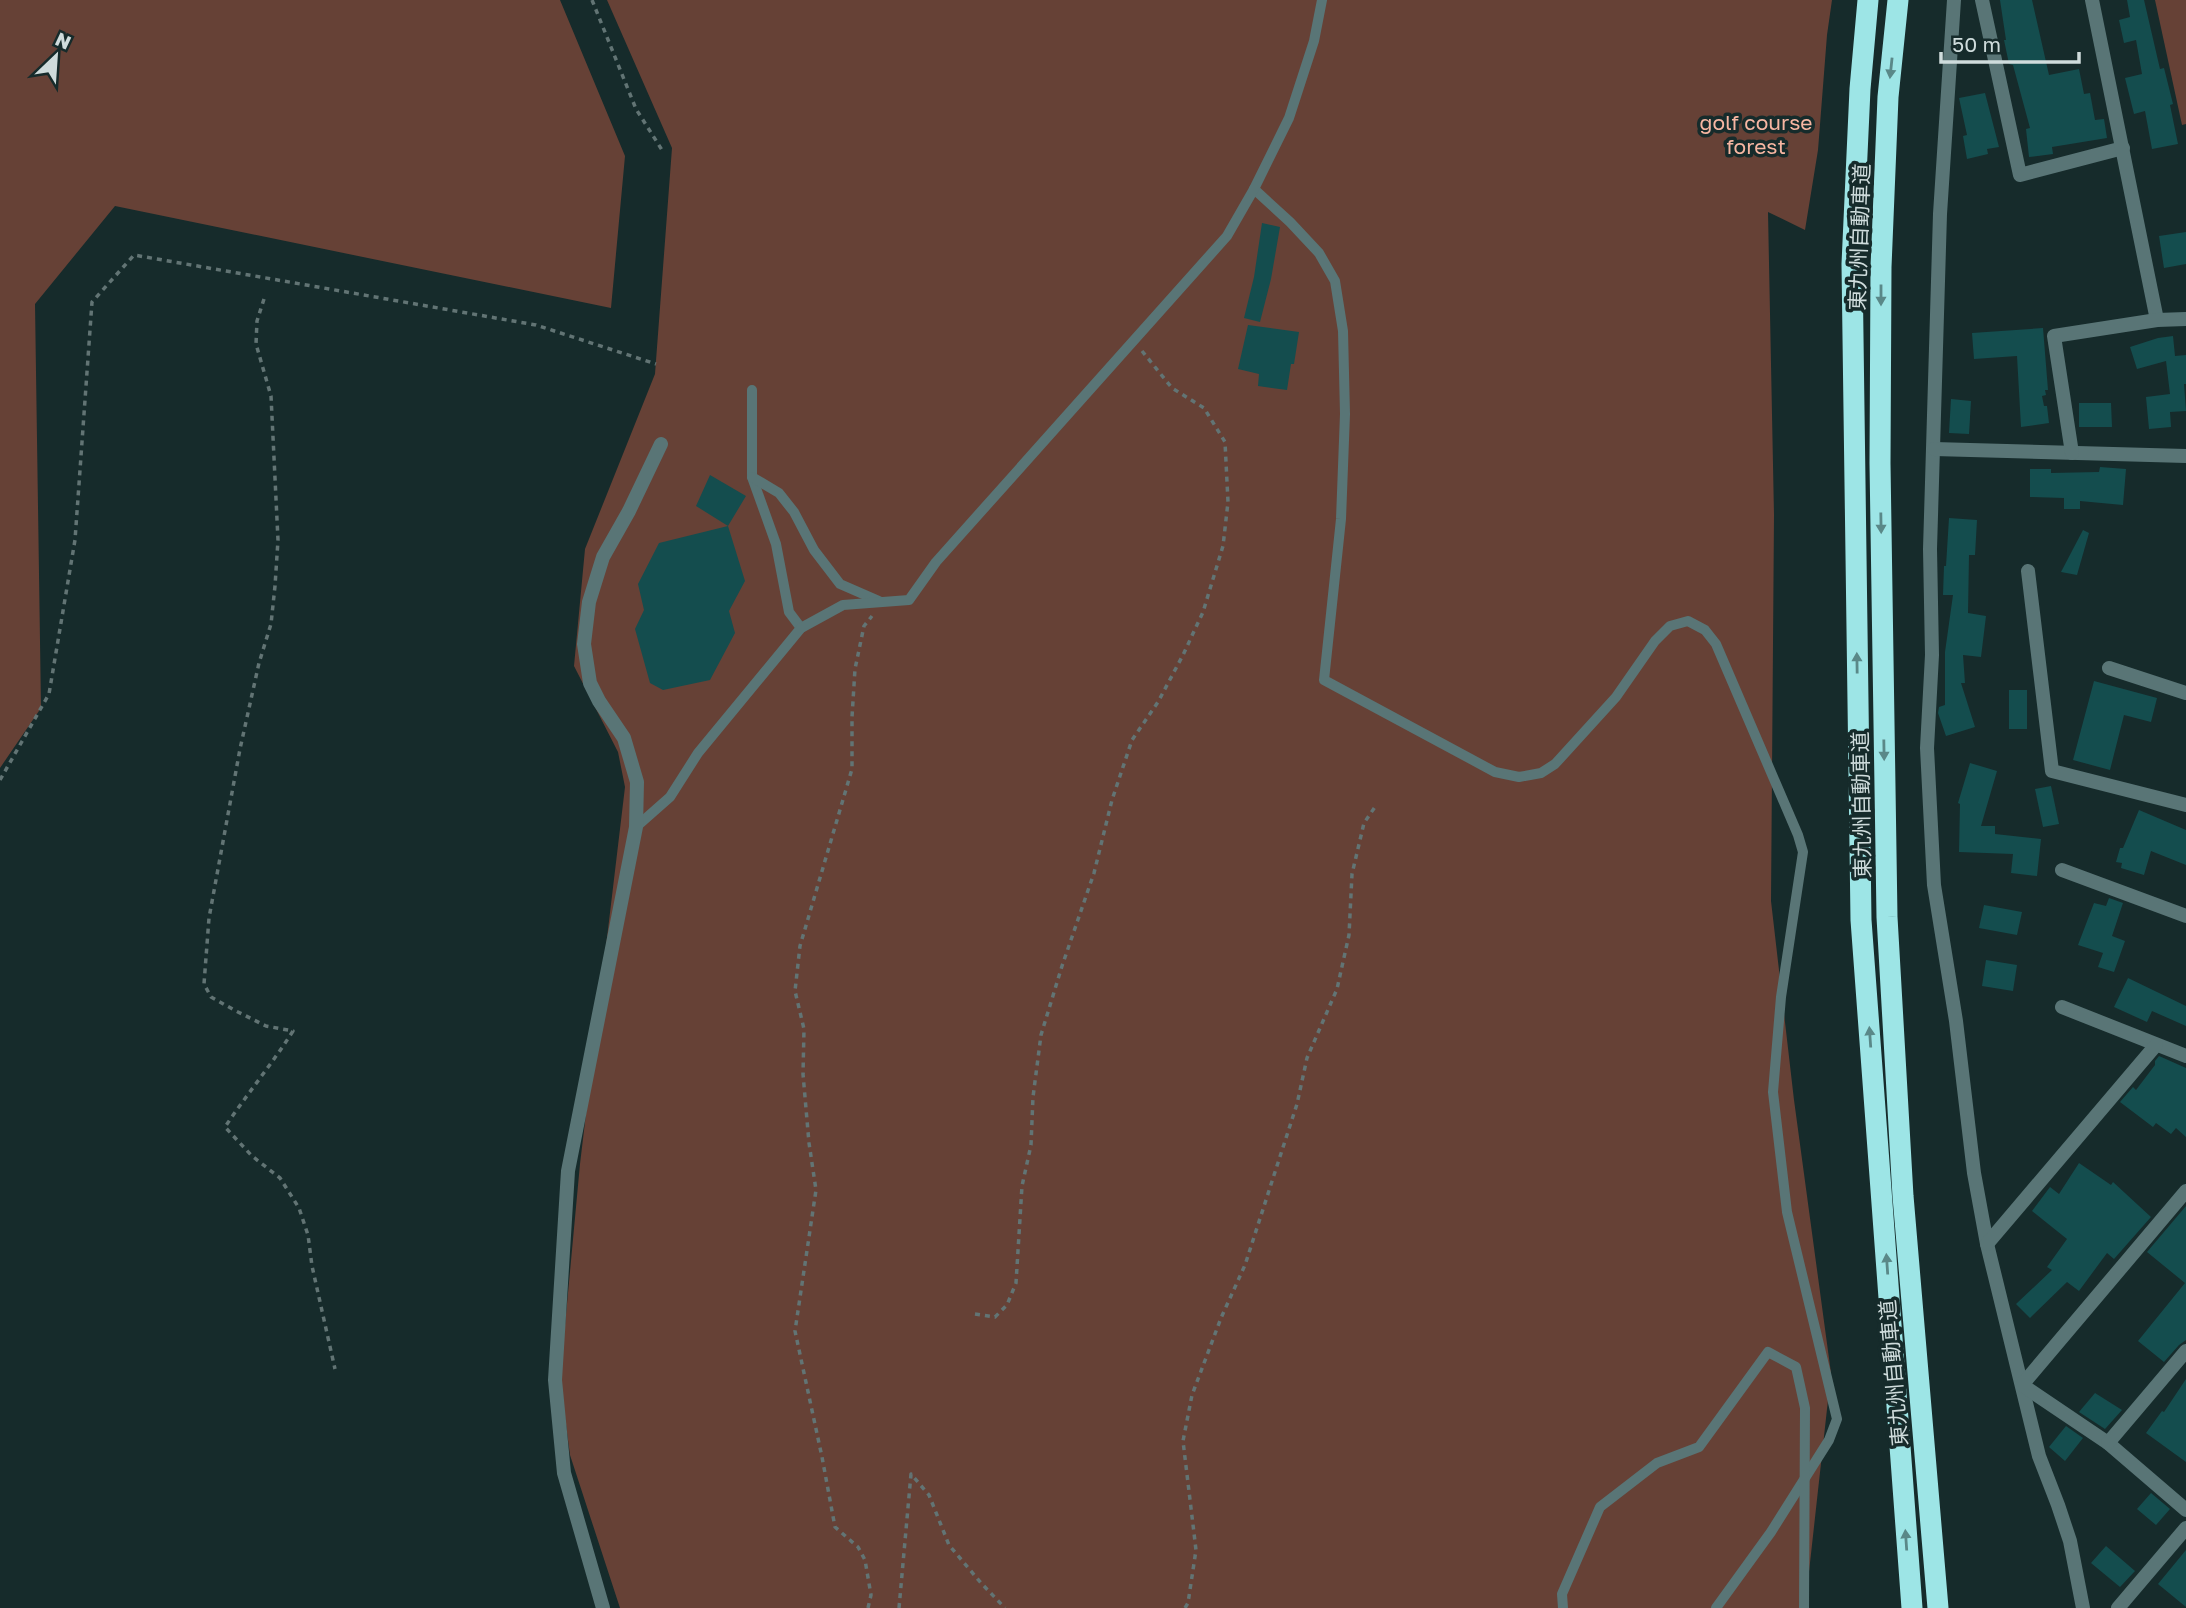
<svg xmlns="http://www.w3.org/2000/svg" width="2186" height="1608" font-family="'Golos Text','Noto Sans JP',sans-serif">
<rect width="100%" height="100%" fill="#162b2b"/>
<g fill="#664136">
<polygon points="0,0 560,0 625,156 611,308 115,206 35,304 41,708 0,768"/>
<polygon points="607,0 1832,0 1827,35 1818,150 1805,230 1768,212 1774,515 1771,901 1794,1100 1831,1373 1805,1608 620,1608 570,1455 560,1379 580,1164 625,787 618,752 574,666 585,549 655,374 672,148"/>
<polygon points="2155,0 2186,0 2186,124 2182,125"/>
</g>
<g fill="#144d4e">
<polygon points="2000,0 2032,0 2049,75 2079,69 2084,94 2090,93 2095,120 2104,119 2107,138 2052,147 2053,154 2029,157 2026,129 2030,128 2013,65 2009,64 2004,40 2006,40"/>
<polygon points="2127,0 2144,0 2160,69 2164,68 2173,104 2170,105 2178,144 2152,149 2145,111 2134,114 2125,78 2142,74 2136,40 2124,43 2119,20 2130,17"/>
<polygon points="1985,93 1999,147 1987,149 1988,154 1967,159 1963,136 1967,135 1959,98"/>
<polygon points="1262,223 1280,227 1271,279 1260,322 1244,318 1254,277"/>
<polygon points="2186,232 2186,264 2164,268 2159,236"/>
<polygon points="1248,325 1299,332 1294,364 1291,364 1287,390 1258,386 1259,374 1238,369"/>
<polygon points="2043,328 2048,390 2045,390 2046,395 2042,396 2044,406 2047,406 2049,423 2021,427 2017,356 1974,359 1972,333"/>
<polygon points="2173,336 2175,356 2186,355 2186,384 2184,384 2186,411 2170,412 2171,427 2149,429 2146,397 2170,394 2166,361 2137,369 2130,347 2158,338"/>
<polygon points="1951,399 1971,401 1969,434 1949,433"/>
<polygon points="2079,403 2111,403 2112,427 2079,427"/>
<polygon points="2100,467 2126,469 2123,505 2080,501 2080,509 2064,509 2064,498 2030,497 2030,469 2051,469 2051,473 2099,472"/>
<polygon points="710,475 746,496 728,526 745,581 729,611 735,633 710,680 663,690 650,683 635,629 644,610 638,584 659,543 728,526 696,506"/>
<polygon points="1949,518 1977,520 1975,555 1969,555 1968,613 1986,616 1981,657 1963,655 1965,683 1961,683 1975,727 1946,736 1938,713 1939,707 1945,705 1945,652 1953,595 1943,595 1944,566 1946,566"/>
<polygon points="2083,530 2089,533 2077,575 2061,572"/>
<polygon points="2094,681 2157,698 2151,722 2124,715 2110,770 2073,760"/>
<rect x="2009" y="690" width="18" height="39"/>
<polygon points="1970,763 1997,771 1981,826 1995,826 1995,834 2041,839 2037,876 2011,873 2013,854 1959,852 1960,804 1958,803"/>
<polygon points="2051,786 2059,824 2043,827 2035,789"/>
<polygon points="2139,810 2186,830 2186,865 2151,851 2144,875 2121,868 2122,863 2116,862 2120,848 2123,848"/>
<polygon points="2109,898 2123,903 2112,936 2125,941 2114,972 2098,967 2103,953 2078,945 2094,903 2106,906"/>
<polygon points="1984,905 2022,912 2017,935 1979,928"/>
<polygon points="1986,960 2017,965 2013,991 1982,986"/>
<polygon points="2128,978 2186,1006 2186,1026 2152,1011 2147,1022 2114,1007"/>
<polygon points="2159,1056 2186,1068 2186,1137 2176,1128 2171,1134 2156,1123 2153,1127 2120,1102 2133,1087 2136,1090 2155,1065 2155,1061"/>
<polygon points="2079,1163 2111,1185 2113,1182 2151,1217 2114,1259 2107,1253 2079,1291 2067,1282 2030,1318 2016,1304 2052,1270 2047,1267 2067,1239 2032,1211 2050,1187 2059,1194"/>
<polygon points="2186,1206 2186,1340 2179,1345 2164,1362 2138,1341 2185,1283 2147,1252"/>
<polygon points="2186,1379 2186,1462 2146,1433 2162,1411 2164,1412"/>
<polygon points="2095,1393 2122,1410 2105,1429 2079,1412"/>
<polygon points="2066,1426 2083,1438 2065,1461 2049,1447"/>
<polygon points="2151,1493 2170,1509 2156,1525 2137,1509"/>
<polygon points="2106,1546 2135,1571 2120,1587 2091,1563"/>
<polygon points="2186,1550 2186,1607 2158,1584"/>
</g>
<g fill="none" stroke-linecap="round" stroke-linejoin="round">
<g stroke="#627474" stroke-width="3.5" stroke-dasharray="5 5" stroke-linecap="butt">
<polyline points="592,0 636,109 662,150"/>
<path d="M264 299 257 321 256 344 271 396 278 540 275 586 271 624 259 663 240 749 209 918 204 984 211 997 236 1011 266 1026 293 1031C272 1064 247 1094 225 1127L252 1156 280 1178 299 1208 308 1235 312 1266 335 1369"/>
<polyline points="0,780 49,694 75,540 92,302 134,255 536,325 656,364"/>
<polyline points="975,1314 995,1317 1007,1305 1016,1283 1022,1186 1031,1145 1033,1097 1041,1035 1062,966 1094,873 1112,800 1132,740 1158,702 1183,655 1203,612 1223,546 1228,502 1225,442 1204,408 1172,388 1142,351"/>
<polyline points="868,1608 871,1595 865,1560 858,1547 835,1527 822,1457 795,1331 816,1190 809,1143 803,1074 804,1029 795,991 800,946 852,769 852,717 855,669 864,626 872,616"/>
<polyline points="899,1608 911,1474 929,1495 949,1545 981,1583 1005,1608"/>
<polyline points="1185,1608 1188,1603 1196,1550 1183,1441 1192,1395 1221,1318 1245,1265 1297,1104 1307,1058 1337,989 1349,935 1352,874 1364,823 1377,804"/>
</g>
<g stroke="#597576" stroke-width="10">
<polyline points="1254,189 1290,222 1319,253 1335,281 1343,331 1345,414 1341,519 1324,680 1495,772 1519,777 1541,773 1555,764 1616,697 1655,641 1670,626 1688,621 1705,630 1716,644 1798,835 1803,852 1781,997 1773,1092 1787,1212 1837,1419 1829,1440 1771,1532 1716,1608"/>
<polyline points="752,390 752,477 776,544 789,612 801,628"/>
<polyline points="752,477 779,493 794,512 814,550 840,584 879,601"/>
<polyline points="636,827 670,797 698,753 801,628 843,605 909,600 936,562 1227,236 1254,189 1289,118 1314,41 1322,0"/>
<polyline points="1563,1608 1562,1594 1600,1507 1657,1463 1699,1447 1768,1352 1796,1367 1805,1408 1804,1608"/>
</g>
<g stroke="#597576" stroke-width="14">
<polyline points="1954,0 1940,214 1930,549 1932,655 1927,748 1934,885 1956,1021 1974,1173 1987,1244 2039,1456 2058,1505 2070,1541 2083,1608"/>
<polyline points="1982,0 2020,175 2123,148"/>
<polyline points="2092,0 2157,320"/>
<polyline points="1934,449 2186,456"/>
<polyline points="2072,453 2054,336 2157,320 2186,319"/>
<polyline points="2028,571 2052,771 2186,805"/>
<polyline points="2109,668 2186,693"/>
<polyline points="2062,870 2186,916"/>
<polyline points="2062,1007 2186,1056"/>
<polyline points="2186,1191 2022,1385 2108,1443 2186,1510"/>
<polyline points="1987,1244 2156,1045"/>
<polyline points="2108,1443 2186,1351"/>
<polyline points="603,1608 564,1473 555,1380 568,1171 636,827 637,782 624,738 599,701 590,683 584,644 589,602 603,557 629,511 661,444"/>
<polyline points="2118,1608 2186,1528"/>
</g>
<g stroke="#9de5e6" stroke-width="21">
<polyline points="1868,0 1860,89 1852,264 1861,920 1912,1608"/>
<polyline points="1898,0 1888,97 1881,267 1880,463 1887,917 1903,1196 1938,1608"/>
</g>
</g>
<defs><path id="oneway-solid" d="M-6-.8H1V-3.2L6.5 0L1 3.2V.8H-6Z" transform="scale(1.75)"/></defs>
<g fill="#5a8888">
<use href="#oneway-solid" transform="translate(1891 68) rotate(96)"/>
<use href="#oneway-solid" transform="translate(1881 295) rotate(90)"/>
<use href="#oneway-solid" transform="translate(1881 523) rotate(89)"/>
<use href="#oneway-solid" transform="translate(1857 663) rotate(-91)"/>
<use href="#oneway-solid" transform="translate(1884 750) rotate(89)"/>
<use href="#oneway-solid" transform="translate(1870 1037) rotate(-94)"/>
<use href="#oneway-solid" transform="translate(1887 1264) rotate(-94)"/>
<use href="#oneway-solid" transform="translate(1906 1540) rotate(-94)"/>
</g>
<g text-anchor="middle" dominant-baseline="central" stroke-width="7" stroke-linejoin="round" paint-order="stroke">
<g font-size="21" fill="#f7b6a2" stroke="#162b2b">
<text x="1756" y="122">golf course<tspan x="1756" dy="24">forest</tspan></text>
</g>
<g font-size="21" fill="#cfdcdc" stroke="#162b2b">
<text transform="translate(1859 237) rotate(-88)">東九州自動車道</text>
<text transform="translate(1861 805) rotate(-91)">東九州自動車道</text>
<text transform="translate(1893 1373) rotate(-95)">東九州自動車道</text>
</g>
</g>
<g transform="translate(56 56) rotate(25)" stroke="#162b2b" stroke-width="5" paint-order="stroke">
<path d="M0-5L12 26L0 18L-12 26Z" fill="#cfdcdc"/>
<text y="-10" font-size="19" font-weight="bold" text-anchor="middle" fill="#cfdcdc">N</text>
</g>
<path d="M1941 52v10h138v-10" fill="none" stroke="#cfdcdc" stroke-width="3.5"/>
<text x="1952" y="52" font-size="21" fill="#cfdcdc" stroke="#162b2b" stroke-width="5" paint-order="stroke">50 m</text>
</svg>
